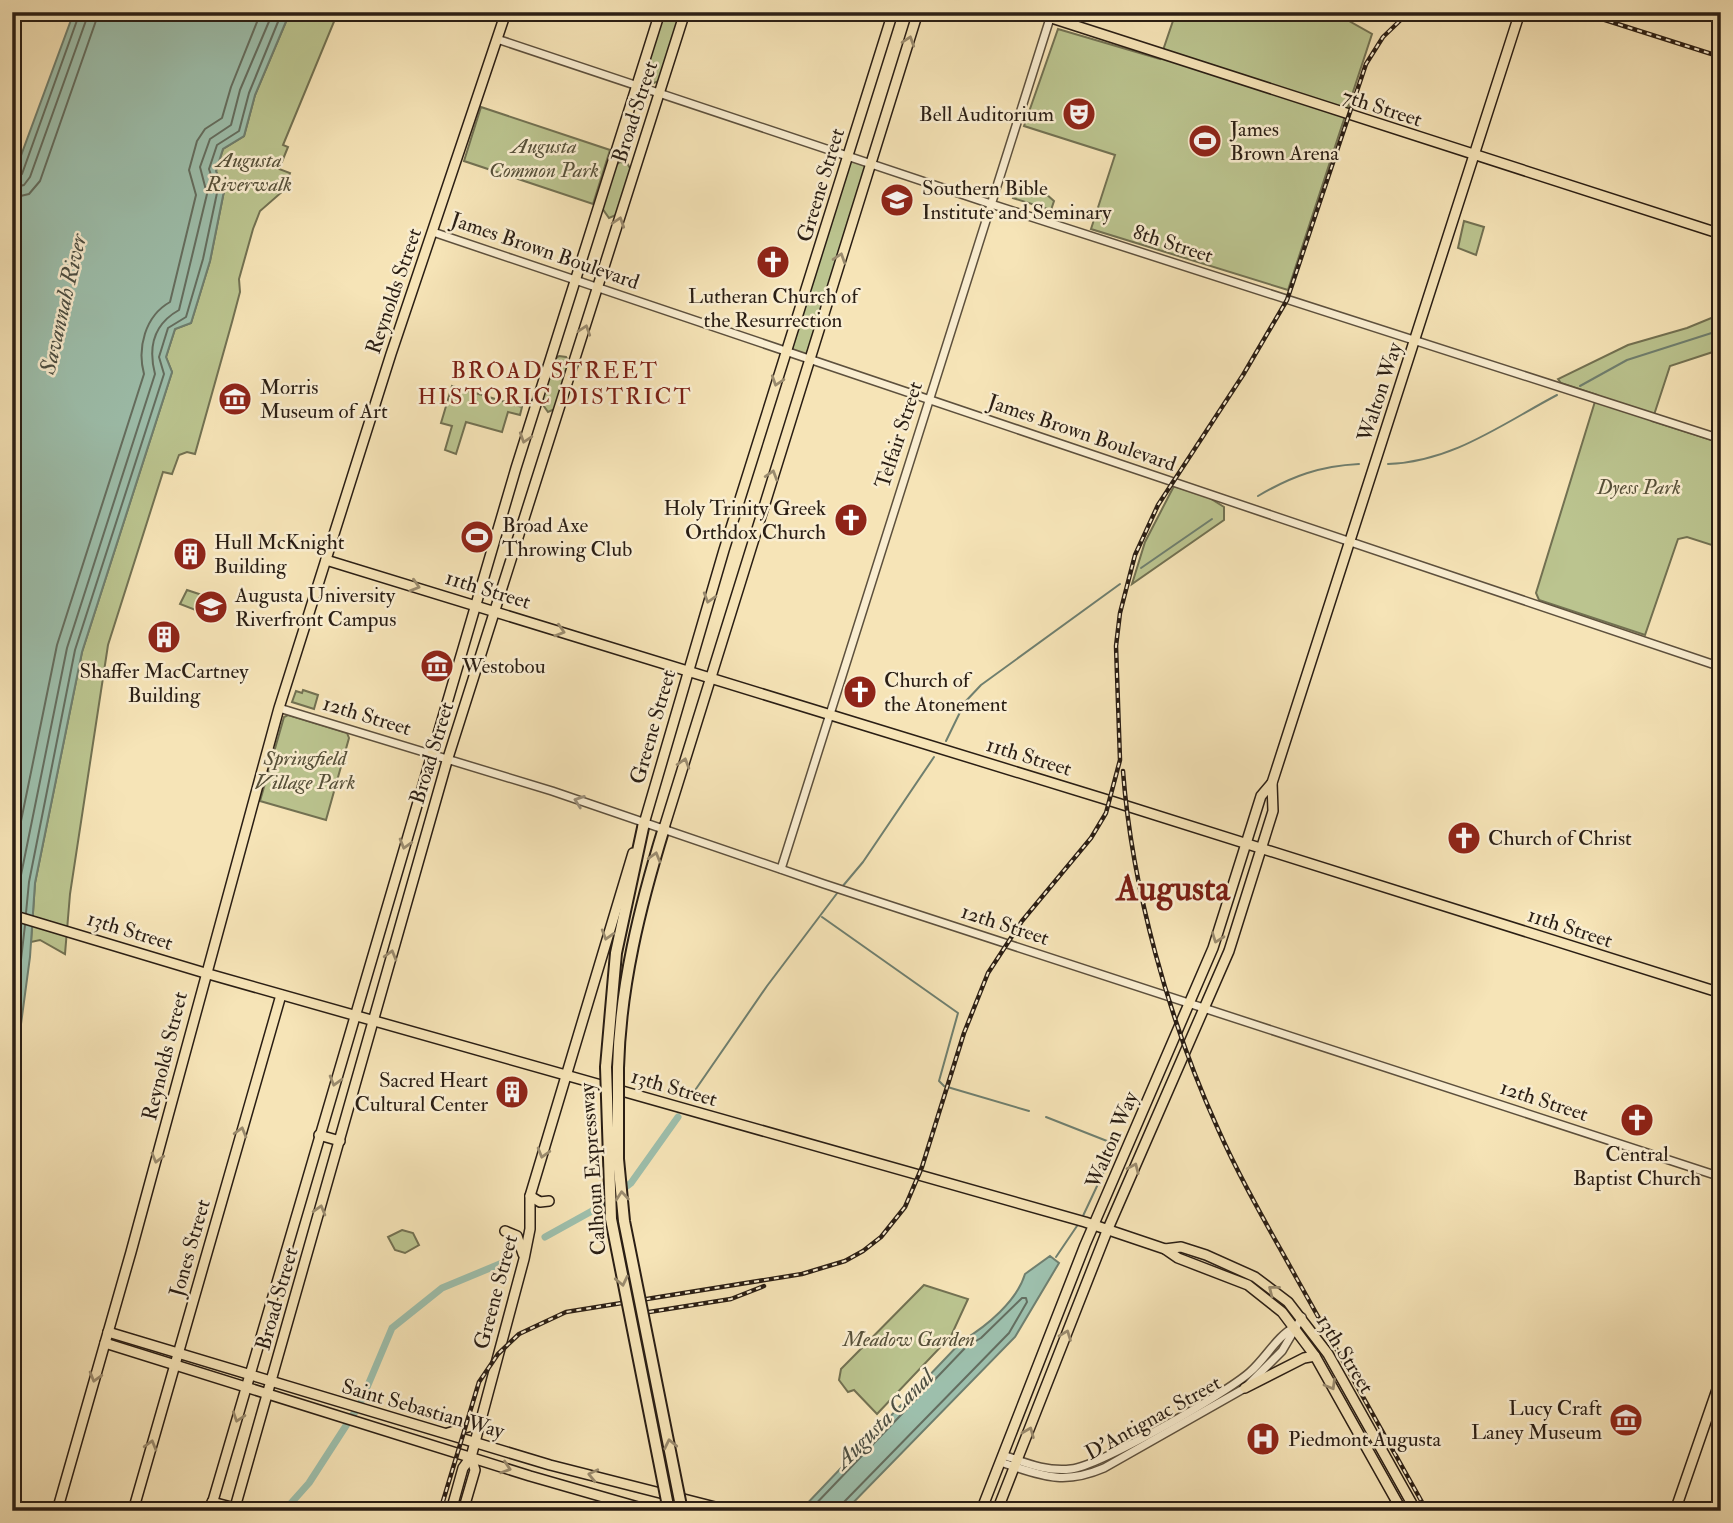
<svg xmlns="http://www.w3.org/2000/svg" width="1733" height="1523" font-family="'IM FELL Double Pica',serif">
<rect width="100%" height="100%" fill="#f6e4b7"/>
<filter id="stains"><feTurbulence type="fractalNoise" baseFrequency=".00286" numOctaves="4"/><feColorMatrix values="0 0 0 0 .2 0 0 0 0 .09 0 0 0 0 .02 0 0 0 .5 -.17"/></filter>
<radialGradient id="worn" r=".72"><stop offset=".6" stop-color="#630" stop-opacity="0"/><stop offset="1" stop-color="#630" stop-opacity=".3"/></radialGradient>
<g fill="#bbc48f" stroke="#727152" stroke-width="2">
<polygon points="290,12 338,12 283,145 288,147 279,169 290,173 283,191 260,211 253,229 239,279 240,292 232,322 195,454 187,452 179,455 172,474 163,472 108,645 70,894 65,954 40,940 31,942 35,883 82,652 172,372 166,357 175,329 191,323 210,261 224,191 216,171 223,149 244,136 255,95"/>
<polygon points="663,12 681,12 659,81 651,84 644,76"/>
<polygon points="1176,12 1333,12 1372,34 1288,290 1091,229 1115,155 1024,126 1058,29 1160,59"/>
<polygon points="481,107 610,150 593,204 464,161"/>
<polygon points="848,156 870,163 809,357 787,350"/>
<polygon points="620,162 627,163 631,170 616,215 609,218 602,208 616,165"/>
<polygon points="1017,185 1046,194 1054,201 1051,210 1013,198"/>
<polygon points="1464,221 1484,227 1476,255 1458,248"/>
<polygon points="1721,314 1721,352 1719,350 1670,366 1652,421 1721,443 1721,548 1687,537 1678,539 1645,635 1539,600 1536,593 1597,395 1561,383 1558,379 1628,345 1687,328"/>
<polygon points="559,356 566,357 570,364 555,409 548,412 541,402 555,359"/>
<polygon points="452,386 522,407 520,415 508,412 502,432 466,422 456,454 445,450 452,426 441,423"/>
<polygon points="1174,486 1208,497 1224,507 1224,520 1132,584 1145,542"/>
<polygon points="187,590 220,601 216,618 180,604"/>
<polygon points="303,690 318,695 314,709 292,702 296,691 302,693"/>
<polygon points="288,715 347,733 349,738 326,820 260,801 284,717"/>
<polygon points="402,1230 413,1233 419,1245 405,1253 395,1250 388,1237"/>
<polygon points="924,1285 968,1299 951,1336 877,1414 854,1390 848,1392 839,1380 841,1369"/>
</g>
<g fill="#9dbfac" stroke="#6f7f6f" stroke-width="2">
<polygon points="74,12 290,12 255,95 244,136 223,149 216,171 224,191 210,261 191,323 175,329 166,357 172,372 82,652 35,883 30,957 12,1091 12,180"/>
<path d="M1050 1256 1059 1263 1015 1337 845 1511H800L962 1341C987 1326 1017 1301 1025 1274Z"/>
</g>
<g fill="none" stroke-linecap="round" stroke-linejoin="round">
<g stroke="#646e60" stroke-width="2">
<polyline points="12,179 22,174 80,12"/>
<polyline points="12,188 24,185 30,177 89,12"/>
<polyline points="12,198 29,194 40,181 99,12"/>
<path d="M12 865 57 645 144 374C137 348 145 316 170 302L196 195 189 170 197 141 205 129 222 118 231 87 261 12"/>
<path d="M17 910 20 880 67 648 155 374C148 347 154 324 179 310L207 194 200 167 210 139 231 125 240 90 273 12"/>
<polyline points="26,913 29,882 75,650 164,374 159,357 168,328 186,317 203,259 217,193 209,169 217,145 239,131 249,93 282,12"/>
<polyline points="12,1038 25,925"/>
<polyline points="809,1511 966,1347 981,1338 1022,1298 1026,1298 1027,1302 1009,1333 843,1503 840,1511"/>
</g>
<g stroke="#6f7f6f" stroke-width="2">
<polyline points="1580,386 1627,360 1721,330"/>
<path d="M1388 464C1452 462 1502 424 1557 395"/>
<path d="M1258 496C1292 476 1320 466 1359 464"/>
<polyline points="1141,568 1212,519"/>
<polyline points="946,741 965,702 981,685 1120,584"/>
<polyline points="842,887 863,862 934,757"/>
<polyline points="822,917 958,1013 939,1081 944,1086 1029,1111"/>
<polyline points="689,1099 767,986 838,892"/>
<polyline points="1046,1117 1107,1141 1114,1150 1082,1218"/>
<polyline points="1056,1257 1079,1223"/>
</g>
<g stroke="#9dbfac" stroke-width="7">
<polyline points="545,1237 601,1206 631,1183 678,1117"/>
<polyline points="284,1511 309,1483 360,1404 392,1328 442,1288 507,1261"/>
</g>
<defs>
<g id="minor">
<polyline points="497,39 991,204 1721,439"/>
<polyline points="433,232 1721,667"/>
<polyline points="279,708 552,791 824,884 1721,1177"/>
<polyline points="781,869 1052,12"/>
<path d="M1003 1455C1026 1463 1047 1472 1071 1469 1099 1466 1227 1393 1250 1372 1266 1358 1277 1336 1295 1327"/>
<path d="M1000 1462C1041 1475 1062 1486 1104 1468L1245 1388 1282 1351 1302 1317"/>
</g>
<g id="major">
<polyline points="1033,12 1721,234"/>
<polyline points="326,560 1111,801 1721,993"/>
<polyline points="643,827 724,550 893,12"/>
<polyline points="664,828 918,12"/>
<polyline points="12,915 205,973 1085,1222 1165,1249 1178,1258 1248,1285 1282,1312 1315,1356 1402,1511"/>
<polyline points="319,1135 340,1141"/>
<polyline points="530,1196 540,1202 549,1201"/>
<polyline points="505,1231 517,1236 523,1254"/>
<polyline points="1165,1249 1181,1247 1206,1255 1255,1277 1288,1302 1328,1354 1416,1511"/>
<polyline points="108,1332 550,1465 731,1511"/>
<polyline points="105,1343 530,1476 652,1511"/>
<polyline points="1245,1388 1304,1358 1315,1356"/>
<polyline points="448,1433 468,1427 481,1418"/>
<polyline points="212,1502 235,1508"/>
<polyline points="57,1511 131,1252 279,708 391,354 506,12"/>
<polyline points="133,1511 281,995"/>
<polyline points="210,1511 516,468 660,12"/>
<polyline points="234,1511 447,761 685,12"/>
<polyline points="451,1511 463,1468 471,1457 524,1259 530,1229 530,1196 633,853"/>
<polyline points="463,1511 475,1470 471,1457"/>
<polyline points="981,1511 1085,1245 1213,948 1261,796 1272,783"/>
<polyline points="997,1511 1107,1231 1229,951 1273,811 1272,783 1520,12"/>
<polyline points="1675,1511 1721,1378"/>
</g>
<g id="highway">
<polyline points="606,1067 616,953 644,823"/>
<path d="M618 1068C620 986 640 906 664 828"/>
</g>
</defs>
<use href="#minor" stroke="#5d503d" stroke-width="10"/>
<use href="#major" stroke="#2a1e14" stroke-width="12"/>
<use href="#highway" stroke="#2a1e14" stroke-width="14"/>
<use href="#minor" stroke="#f9edd0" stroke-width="7"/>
<use href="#major" stroke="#f6e4b7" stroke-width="9"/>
<use href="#highway" stroke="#f6e4b7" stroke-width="10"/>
<defs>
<g id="rail">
<polyline points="1580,12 1721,57"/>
<path d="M1123 771C1132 889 1169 1021 1218 1129 1241 1181 1270 1230 1297 1279 1340 1356 1383 1433 1427 1511"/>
<polyline points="649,1312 731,1299 764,1286"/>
<polyline points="440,1511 479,1382 498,1354 519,1334 566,1312 802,1274 845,1261 863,1251 881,1237 905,1207 922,1167 964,1033 988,973 1022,921 1091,838 1106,813 1120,760 1116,646 1120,613 1135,555 1158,505 1243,375 1287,300 1366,64 1383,37 1409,12"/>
</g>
</defs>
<use href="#rail" stroke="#2a1e14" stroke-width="4.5"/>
<use href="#rail" stroke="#f9edd0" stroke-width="2" stroke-dasharray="5" stroke-linecap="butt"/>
<defs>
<g id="highway-bridge">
<polyline points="606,1067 611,1219 669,1511"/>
<polyline points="618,1068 618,1159 624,1221 682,1511"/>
</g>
</defs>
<use href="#highway-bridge" stroke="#2a1e14" stroke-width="14" stroke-linecap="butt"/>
<use href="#highway-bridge" stroke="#f6e4b7" stroke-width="10"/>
</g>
<defs><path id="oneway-chevron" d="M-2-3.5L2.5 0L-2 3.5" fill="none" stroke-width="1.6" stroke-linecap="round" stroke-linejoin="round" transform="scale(1.75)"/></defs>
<g stroke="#9a8b6e">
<use href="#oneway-chevron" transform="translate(909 41) rotate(-72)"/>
<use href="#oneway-chevron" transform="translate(619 222) rotate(-72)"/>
<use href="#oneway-chevron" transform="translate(840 258) rotate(-72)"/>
<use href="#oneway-chevron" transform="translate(585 330) rotate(-72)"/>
<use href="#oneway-chevron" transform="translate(777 381) rotate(108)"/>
<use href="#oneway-chevron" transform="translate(525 438) rotate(108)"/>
<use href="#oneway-chevron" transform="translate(772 475) rotate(-73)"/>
<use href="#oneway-chevron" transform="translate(415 586) rotate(17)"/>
<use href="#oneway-chevron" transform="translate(709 598) rotate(107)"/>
<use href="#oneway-chevron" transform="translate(560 631) rotate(17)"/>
<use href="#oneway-chevron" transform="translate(684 763) rotate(-73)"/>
<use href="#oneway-chevron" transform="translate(405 844) rotate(106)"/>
<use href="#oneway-chevron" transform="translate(655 857) rotate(-74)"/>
<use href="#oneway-chevron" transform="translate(607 935) rotate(107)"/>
<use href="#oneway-chevron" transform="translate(1217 938) rotate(110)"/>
<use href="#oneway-chevron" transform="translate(391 955) rotate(-74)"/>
<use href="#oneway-chevron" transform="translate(335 1081) rotate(106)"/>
<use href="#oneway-chevron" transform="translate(241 1132) rotate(-74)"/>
<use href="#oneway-chevron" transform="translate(543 1153) rotate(106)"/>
<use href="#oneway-chevron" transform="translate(157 1158) rotate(105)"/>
<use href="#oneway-chevron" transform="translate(1134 1168) rotate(-66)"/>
<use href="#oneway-chevron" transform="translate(622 1196) rotate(-95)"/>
<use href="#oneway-chevron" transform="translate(320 1210) rotate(-74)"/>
<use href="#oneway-chevron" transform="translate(622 1281) rotate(78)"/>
<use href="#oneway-chevron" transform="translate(1273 1290) rotate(-142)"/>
<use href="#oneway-chevron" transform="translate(1066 1335) rotate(-69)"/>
<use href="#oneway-chevron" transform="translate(95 1377) rotate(106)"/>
<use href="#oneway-chevron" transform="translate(1331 1385) rotate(60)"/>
<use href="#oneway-chevron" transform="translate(238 1417) rotate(108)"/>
<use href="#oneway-chevron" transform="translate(1029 1432) rotate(-68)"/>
<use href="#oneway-chevron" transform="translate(670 1444) rotate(-102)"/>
<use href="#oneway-chevron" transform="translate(151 1445) rotate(-74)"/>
<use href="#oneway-chevron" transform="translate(506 1468) rotate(18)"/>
<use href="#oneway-chevron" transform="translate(593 1475) rotate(-167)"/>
</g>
<use stroke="#9c907b" href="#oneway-chevron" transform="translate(579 801) rotate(-161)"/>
<defs>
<symbol id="theatre-disc" viewBox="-11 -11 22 22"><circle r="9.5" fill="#8f2418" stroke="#f9edd0"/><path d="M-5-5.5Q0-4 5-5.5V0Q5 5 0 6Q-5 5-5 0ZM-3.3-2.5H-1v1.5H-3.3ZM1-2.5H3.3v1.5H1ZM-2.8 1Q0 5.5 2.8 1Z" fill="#fff"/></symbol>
<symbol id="stadium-disc" viewBox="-11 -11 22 22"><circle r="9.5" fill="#8f2418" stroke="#f9edd0"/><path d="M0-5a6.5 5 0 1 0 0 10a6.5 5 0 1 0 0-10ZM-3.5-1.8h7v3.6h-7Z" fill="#fff"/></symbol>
<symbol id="university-disc" viewBox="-11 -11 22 22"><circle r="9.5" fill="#8f2418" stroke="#f9edd0"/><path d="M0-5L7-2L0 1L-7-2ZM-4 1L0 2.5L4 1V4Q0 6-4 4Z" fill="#fff"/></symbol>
<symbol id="church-disc" viewBox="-11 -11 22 22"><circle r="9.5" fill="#8f2418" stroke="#f9edd0"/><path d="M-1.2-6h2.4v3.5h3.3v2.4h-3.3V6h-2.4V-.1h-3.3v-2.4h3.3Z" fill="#fff"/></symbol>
<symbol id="museum-disc" viewBox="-11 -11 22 22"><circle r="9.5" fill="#8f2418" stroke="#f9edd0"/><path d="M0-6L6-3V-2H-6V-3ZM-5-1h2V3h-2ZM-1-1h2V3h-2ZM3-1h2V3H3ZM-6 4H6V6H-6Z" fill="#fff"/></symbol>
<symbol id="building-disc" viewBox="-11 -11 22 22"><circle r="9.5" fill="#8f2418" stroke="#f9edd0"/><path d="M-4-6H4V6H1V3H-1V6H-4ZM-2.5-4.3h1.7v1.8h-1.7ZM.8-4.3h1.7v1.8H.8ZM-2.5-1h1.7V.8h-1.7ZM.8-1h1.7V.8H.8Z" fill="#fff"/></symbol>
<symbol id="hospital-disc" viewBox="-11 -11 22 22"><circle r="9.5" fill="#8f2418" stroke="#f9edd0"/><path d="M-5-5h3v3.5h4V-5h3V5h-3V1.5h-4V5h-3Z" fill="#fff"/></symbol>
</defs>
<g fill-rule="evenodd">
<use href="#theatre-disc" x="1060" y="95" width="38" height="38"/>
<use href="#stadium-disc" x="1186" y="122" width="38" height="38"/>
<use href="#university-disc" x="878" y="181" width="38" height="38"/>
<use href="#church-disc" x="754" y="243" width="38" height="38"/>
<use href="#museum-disc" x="216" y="380" width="38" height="38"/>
<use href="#church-disc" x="832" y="501" width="38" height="38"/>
<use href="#stadium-disc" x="458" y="518" width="38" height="38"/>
<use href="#building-disc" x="171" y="535" width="38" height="38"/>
<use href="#university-disc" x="192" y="588" width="38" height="38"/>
<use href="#building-disc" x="145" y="618" width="38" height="38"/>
<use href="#museum-disc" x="418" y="647" width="38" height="38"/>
<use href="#church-disc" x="841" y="673" width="38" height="38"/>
<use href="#church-disc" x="1445" y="819" width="38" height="38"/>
<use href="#building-disc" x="493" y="1073" width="38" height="38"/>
<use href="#church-disc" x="1618" y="1101" width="38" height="38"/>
<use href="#museum-disc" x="1607" y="1401" width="38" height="38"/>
<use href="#hospital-disc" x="1244" y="1420" width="38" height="38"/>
</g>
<g text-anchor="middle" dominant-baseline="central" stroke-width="5" stroke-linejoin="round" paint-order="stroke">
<g font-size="21" fill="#2a1e14" stroke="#f9edd0">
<text transform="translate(1382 108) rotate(18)">7th Street</text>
<text transform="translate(635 112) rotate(-72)">Broad Street</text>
<text transform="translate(821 185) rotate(-73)">Greene Street</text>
<text transform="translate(1173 244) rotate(18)">8th Street</text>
<text transform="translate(545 251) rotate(19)">James Brown Boulevard</text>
<text transform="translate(394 291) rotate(-71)">Reynolds Street</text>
<text transform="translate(1380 392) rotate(-72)">Walton Way</text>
<text transform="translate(1082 433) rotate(19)">James Brown Boulevard</text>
<text transform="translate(899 435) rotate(-72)">Telfair Street</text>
<text transform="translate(488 590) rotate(17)">11th Street</text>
<text transform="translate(367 716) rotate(17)">12th Street</text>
<text transform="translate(653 727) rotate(-74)">Greene Street</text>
<text transform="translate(432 753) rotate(-73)">Broad Street</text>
<text transform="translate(1029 757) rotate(17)">11th Street</text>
<text transform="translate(1005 925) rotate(18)">12th Street</text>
<text transform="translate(1570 928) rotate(18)">11th Street</text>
<text transform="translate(130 931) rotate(17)">13th Street</text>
<text transform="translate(165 1056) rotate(-76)">Reynolds Street</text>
<text transform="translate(674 1088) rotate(16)">13th Street</text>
<text transform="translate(1544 1101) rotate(18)">12th Street</text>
<text transform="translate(1112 1140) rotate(-67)">Walton Way</text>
<text transform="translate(593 1169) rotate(-94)">Calhoun Expressway</text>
<text transform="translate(190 1248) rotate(-74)">Jones Street</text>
<text transform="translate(496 1292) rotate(-75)">Greene Street</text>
<text transform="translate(277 1299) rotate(-74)">Broad Street</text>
<text transform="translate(1345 1354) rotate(58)">13th Street</text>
<text transform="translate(423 1409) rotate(16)">Saint Sebastian Way</text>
<text transform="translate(1153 1418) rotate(-29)">D'Antignac Street</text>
</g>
<g font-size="21" fill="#2a1e14" stroke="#f9edd0" text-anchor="start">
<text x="1054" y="114" text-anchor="end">Bell Auditorium</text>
<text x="1230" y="129">James<tspan x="1230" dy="24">Brown Arena</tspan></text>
<text x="922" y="188">Southern Bible<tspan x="922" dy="24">Institute and Seminary</tspan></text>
<text x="773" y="296" text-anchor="middle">Lutheran Church of<tspan x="773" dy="24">the Resurrection</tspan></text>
<text x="260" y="387">Morris<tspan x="260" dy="24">Museum of Art</tspan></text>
<text x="826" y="508" text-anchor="end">Holy Trinity Greek<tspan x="826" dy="24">Orthdox Church</tspan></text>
<text x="502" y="525">Broad Axe<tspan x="502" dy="24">Throwing Club</tspan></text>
<text x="214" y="542">Hull McKnight<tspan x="214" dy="24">Building</tspan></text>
<text x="235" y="595">Augusta University<tspan x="235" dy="24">Riverfront Campus</tspan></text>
<text x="462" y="666">Westobou</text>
<text x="164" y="671" text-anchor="middle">Shaffer MacCartney<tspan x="164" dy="24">Building</tspan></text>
<text x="884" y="680">Church of<tspan x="884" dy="24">the Atonement</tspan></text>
<text x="1488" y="838">Church of Christ</text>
<text x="488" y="1080" text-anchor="end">Sacred Heart<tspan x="488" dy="24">Cultural Center</tspan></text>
<text x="1637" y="1154" text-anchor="middle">Central<tspan x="1637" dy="24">Baptist Church</tspan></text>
<text x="1602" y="1408" text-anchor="end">Lucy Craft<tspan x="1602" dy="24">Laney Museum</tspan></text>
<text x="1288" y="1439">Piedmont Augusta</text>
</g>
<g font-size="21" font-style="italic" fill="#565039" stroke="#f9edd0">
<text x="544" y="146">Augusta<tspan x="544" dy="24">Common Park</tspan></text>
<text x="249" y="160">Augusta<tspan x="249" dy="24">Riverwalk</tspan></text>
<text x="1639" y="487">Dyess Park</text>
<text x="305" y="758">Springfield<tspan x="305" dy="24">Village Park</tspan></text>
<text x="909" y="1339">Meadow Garden</text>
</g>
<g font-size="23" font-style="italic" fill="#4c4e42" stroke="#f9edd0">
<text transform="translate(63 304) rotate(-77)">Savannah River</text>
<text transform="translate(884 1419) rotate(-45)">Augusta Canal</text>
</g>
<g font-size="23" letter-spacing="2" fill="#7a1f14" stroke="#f9edd0">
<text x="555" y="370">BROAD STREET<tspan x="555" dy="26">HISTORIC DISTRICT</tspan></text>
</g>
<g font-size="35" font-weight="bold" fill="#7a1f14" stroke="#f9edd0">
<text x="1173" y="889">Augusta</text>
</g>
</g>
<rect width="1733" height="1523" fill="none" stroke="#f6e4b7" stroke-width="42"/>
<rect x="14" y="14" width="1705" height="1495" fill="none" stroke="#2a1e14" stroke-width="3.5"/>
<rect x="21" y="21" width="1691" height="1481" fill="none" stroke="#2a1e14" stroke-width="2"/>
<rect width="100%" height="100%" filter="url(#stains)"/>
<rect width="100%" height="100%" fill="url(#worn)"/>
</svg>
